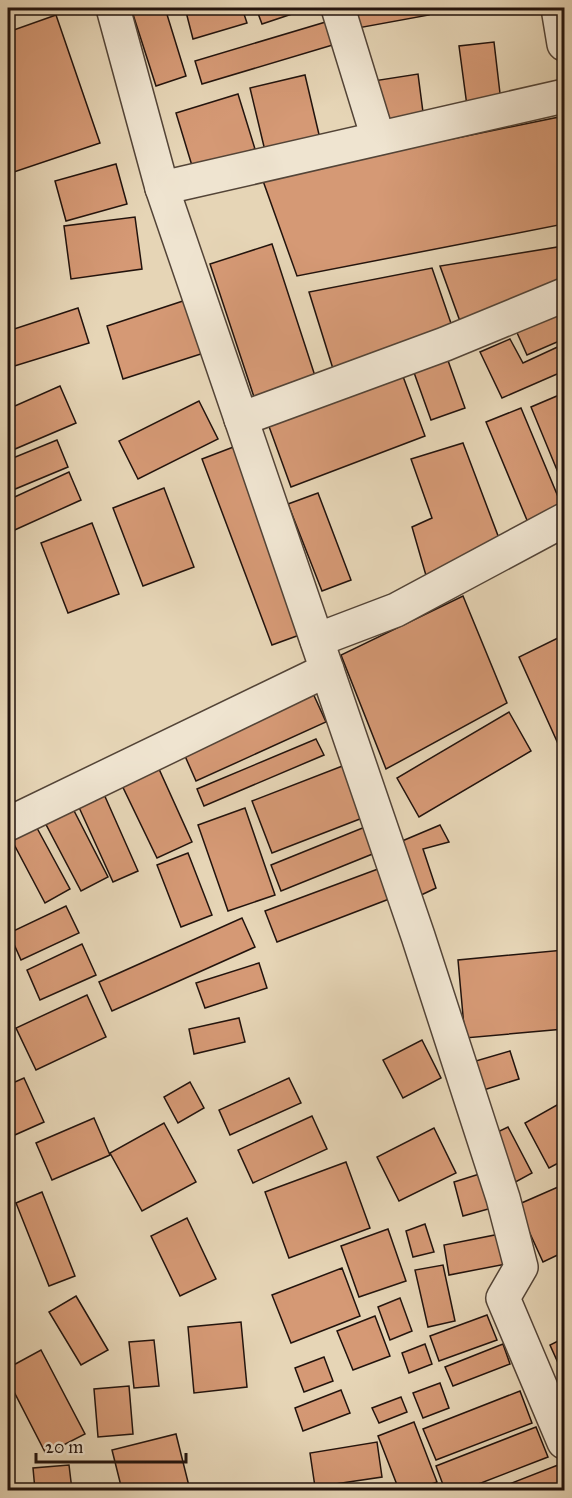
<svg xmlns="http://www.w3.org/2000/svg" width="572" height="1498" font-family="'IM FELL Great Primer',serif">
<rect width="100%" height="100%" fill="#e6d5b6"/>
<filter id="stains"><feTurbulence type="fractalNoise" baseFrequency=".00333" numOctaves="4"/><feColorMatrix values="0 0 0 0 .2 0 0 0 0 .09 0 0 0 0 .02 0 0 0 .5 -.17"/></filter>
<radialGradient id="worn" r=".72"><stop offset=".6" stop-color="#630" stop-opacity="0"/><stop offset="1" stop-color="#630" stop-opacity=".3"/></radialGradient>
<g fill="#d59975" stroke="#22130d" stroke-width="1.5">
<polygon points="8,8 30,8 8,16"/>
<polygon points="131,8 165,8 186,76 156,86"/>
<polygon points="185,8 242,8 247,23 193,39"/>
<polygon points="256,8 310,8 262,24"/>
<polygon points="354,8 428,8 429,15 358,28"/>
<polygon points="56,15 100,143 8,174 8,32"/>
<polygon points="329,21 336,44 202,84 195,61"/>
<polygon points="494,42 501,102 467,106 459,46"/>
<polygon points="418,74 424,120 381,127 373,81"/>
<polygon points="305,75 321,143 266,155 250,88"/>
<polygon points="238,94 255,149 193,169 176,113"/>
<polygon points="564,116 564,224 297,276 262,178"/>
<polygon points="116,164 127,204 66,221 55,181"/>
<polygon points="135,217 142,269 71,279 64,226"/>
<polygon points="272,244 316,379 255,400 210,264"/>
<polygon points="564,246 564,288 461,324 440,266"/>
<polygon points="432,268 454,332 334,372 309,292"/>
<polygon points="189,299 207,352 123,379 107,326"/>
<polygon points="564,305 564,339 527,355 514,326"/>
<polygon points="78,308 89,343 8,368 8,331"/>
<polygon points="510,339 523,363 564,344 564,371 502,398 480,352"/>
<polygon points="446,355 465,408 431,420 412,367"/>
<polygon points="401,371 425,436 291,487 267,421"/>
<polygon points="60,386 76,423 8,452 8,409"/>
<polygon points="564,393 564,487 531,407"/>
<polygon points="199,401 218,439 138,479 119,441"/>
<polygon points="521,408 564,511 529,525 486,422"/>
<polygon points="57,440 68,467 8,492 8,460"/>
<polygon points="463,443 500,541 427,579 412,527 432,518 411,459"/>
<polygon points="236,446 305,633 272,645 202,459"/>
<polygon points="69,472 81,500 8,533 8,500"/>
<polygon points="164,488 194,567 143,586 113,508"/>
<polygon points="318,493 351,580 322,591 288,504"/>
<polygon points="92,523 119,594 68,613 41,543"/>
<polygon points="463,596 507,703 386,769 341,655"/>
<polygon points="564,635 564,757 519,657"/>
<polygon points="311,689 326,722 196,781 181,747"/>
<polygon points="509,712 531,751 419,817 397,778"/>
<polygon points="316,739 324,755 204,806 197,789"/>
<polygon points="154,758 192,842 157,858 117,775"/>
<polygon points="345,765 365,817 272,853 252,801"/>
<polygon points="103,792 138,871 113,882 77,803"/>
<polygon points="69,801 108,877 81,891 41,815"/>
<polygon points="245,808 275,895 228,911 198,825"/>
<polygon points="31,817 70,889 45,903 8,833"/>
<polygon points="440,825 449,842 423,849 436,888 417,897 395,844"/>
<polygon points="365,827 375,853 281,891 271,865"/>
<polygon points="188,853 212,915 181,927 157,865"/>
<polygon points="386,866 397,896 277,942 265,911"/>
<polygon points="66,906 79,933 21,960 9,933"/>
<polygon points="242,918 255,947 112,1011 99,982"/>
<polygon points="82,944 96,975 40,1000 27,970"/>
<polygon points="564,950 564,1029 465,1038 458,960"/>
<polygon points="259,963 267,988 205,1008 196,983"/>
<polygon points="87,995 106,1037 36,1070 16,1028"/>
<polygon points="239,1018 245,1042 194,1054 189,1029"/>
<polygon points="422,1040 441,1078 403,1098 383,1060"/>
<polygon points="510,1051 519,1079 477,1092 469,1063"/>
<polygon points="24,1078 44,1122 8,1138 8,1085"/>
<polygon points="289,1078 301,1103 230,1135 219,1110"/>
<polygon points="190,1082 204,1108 178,1123 164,1097"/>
<polygon points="564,1101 564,1160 549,1168 525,1123"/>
<polygon points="312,1116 327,1149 253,1183 238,1150"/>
<polygon points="94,1118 110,1155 52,1180 36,1143"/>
<polygon points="164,1123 196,1182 142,1211 110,1153"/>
<polygon points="508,1127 532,1173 510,1185 485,1138"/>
<polygon points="434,1128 456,1173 399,1201 377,1157"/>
<polygon points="346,1162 370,1228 289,1258 265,1192"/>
<polygon points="489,1171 499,1206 463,1216 454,1182"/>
<polygon points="558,1187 564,1201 564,1252 543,1262 517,1205"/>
<polygon points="42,1192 75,1276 49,1286 16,1203"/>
<polygon points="187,1218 216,1279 180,1296 151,1236"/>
<polygon points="425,1224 434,1252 413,1257 406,1231"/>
<polygon points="388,1229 406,1281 359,1297 341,1246"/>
<polygon points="505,1233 511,1263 449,1275 444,1245"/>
<polygon points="443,1265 455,1321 428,1327 415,1270"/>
<polygon points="342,1268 360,1316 291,1343 272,1295"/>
<polygon points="76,1296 108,1350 81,1365 49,1312"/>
<polygon points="400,1298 412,1331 390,1340 378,1307"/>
<polygon points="487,1315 497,1340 439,1361 430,1336"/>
<polygon points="375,1316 390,1356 353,1370 337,1331"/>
<polygon points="241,1322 247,1387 194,1393 188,1327"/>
<polygon points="564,1338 564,1373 563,1374 550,1345"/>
<polygon points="154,1340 159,1386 134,1388 129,1342"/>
<polygon points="425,1344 432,1364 409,1373 402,1353"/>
<polygon points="503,1344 510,1364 453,1386 445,1367"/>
<polygon points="41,1350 85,1434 46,1454 8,1380 8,1368"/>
<polygon points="324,1357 333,1381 304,1392 295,1368"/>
<polygon points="440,1383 449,1408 423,1418 413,1393"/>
<polygon points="129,1386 133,1434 98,1437 94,1389"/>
<polygon points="341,1390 350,1413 303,1431 295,1408"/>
<polygon points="520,1391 532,1423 436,1460 423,1429"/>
<polygon points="401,1397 407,1412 379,1423 372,1408"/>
<polygon points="414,1422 437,1482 415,1490 399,1490 378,1436"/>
<polygon points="536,1427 548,1457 463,1490 445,1490 436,1466"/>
<polygon points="176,1434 190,1490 122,1490 112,1450"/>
<polygon points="377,1442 382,1477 315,1487 310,1453"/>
<polygon points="69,1465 72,1490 35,1490 33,1468"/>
<polygon points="558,1465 564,1480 564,1490 506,1490 504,1486"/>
</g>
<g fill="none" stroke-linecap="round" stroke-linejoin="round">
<defs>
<g id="minor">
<polyline points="113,8 162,188 418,936 503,1198 521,1267 503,1298 564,1442"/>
<polyline points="338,8 378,138"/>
<polyline points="558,8 564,44"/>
<polyline points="162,188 564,96"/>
<polyline points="241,419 445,344 564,295"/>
<polyline points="317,640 396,610 564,520"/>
<polyline points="8,824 327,670"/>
</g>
</defs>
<use href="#minor" stroke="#534437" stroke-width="36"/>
<use href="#minor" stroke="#efe4d0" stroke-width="33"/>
</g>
<rect width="572" height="1498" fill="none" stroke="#e6d5b6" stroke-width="30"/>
<rect x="9" y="9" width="554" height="1480" fill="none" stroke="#22130d" stroke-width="3"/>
<rect x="15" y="15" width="542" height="1468" fill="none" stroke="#22130d" stroke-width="1.5"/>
<path d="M36 1453v9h150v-9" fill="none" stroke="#22130d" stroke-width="3"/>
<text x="45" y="1453" font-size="18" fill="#22130d" stroke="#efe4d0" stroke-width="4.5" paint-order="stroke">20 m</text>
<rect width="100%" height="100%" filter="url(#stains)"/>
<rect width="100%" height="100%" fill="url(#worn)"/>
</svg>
